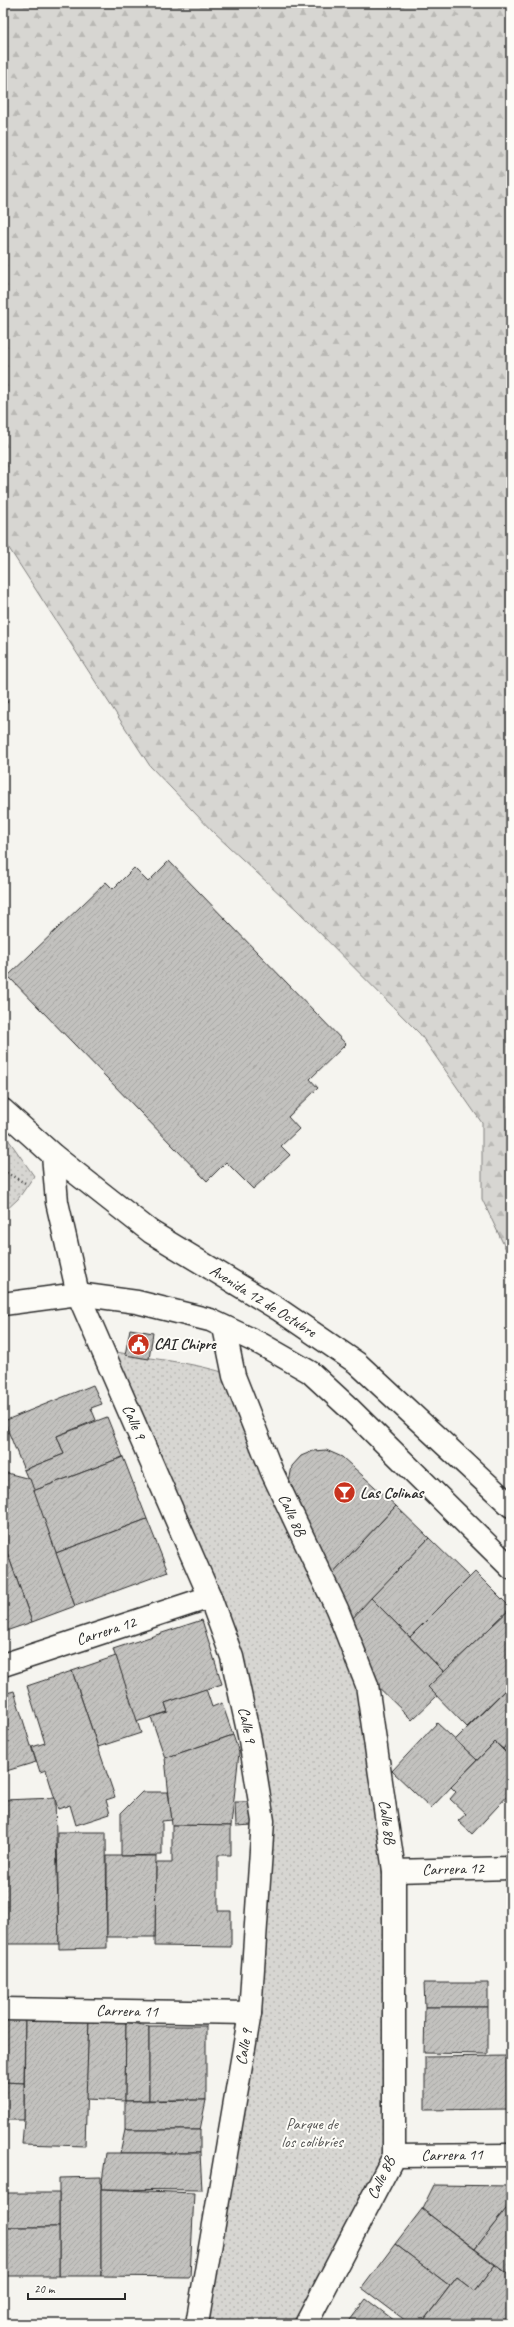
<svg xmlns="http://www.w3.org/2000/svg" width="514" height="2327" font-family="Caveat,sans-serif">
<defs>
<pattern id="green-dots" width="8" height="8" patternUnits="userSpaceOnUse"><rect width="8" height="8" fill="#d7d6d2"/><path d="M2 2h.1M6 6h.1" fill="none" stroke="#b9b8b4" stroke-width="1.8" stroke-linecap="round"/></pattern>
<pattern id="forest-firs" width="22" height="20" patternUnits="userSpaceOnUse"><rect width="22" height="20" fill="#d7d6d2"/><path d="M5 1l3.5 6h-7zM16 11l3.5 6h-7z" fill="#b9b8b4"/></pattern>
<pattern id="building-hatch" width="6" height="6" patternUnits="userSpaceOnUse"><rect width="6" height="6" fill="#c2c1be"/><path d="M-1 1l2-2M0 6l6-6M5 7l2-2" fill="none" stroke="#a7a6a3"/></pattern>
</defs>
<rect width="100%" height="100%" fill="#f5f4ef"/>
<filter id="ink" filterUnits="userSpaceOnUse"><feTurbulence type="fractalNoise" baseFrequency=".025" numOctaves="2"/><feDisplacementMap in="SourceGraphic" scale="8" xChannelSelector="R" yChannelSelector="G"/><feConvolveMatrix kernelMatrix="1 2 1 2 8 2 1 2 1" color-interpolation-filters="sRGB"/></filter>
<g filter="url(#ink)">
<g fill="url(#green-dots)" stroke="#81807e">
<polygon points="3,1132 34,1176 18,1199 3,1213"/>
<path d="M100 1348C144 1360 191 1360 234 1376L367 1685 394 1871V2156L306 2324H197L250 2013 263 1821 232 1657Z"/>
</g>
<polygon fill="url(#forest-firs)" stroke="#81807e" points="3,3 511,3 511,1260 482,1199 482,1123 420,1034 297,910 214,833 150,766 3,539"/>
<g fill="url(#building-hatch)" stroke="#2b2b2b">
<polygon points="3,695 8,702 3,707"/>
<polygon points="169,861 346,1044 310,1079 318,1088 288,1117 299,1129 281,1146 290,1155 253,1189 226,1162 207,1181 8,976 106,882 113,889 134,868 148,882"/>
<polygon points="130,1329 153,1333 149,1359 125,1355"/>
<polygon points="93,1385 102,1404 91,1408 96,1420 57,1436 64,1454 24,1470 4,1421"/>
<polygon points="107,1417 123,1457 33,1491 24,1470 64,1454 57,1436"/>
<polygon points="326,1450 342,1457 396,1506 330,1576 293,1498 289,1483 292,1466 301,1456 313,1451"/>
<polygon points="123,1457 147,1519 56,1553 33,1491"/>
<polygon points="3,1472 30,1479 75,1606 32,1622 3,1541"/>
<polygon points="396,1506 429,1538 351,1620 330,1576"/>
<polygon points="147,1519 168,1572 75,1606 56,1553"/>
<polygon points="429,1538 470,1578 410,1637 371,1598"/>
<polygon points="3,1541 32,1622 3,1632"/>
<polygon points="475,1572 511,1608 444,1672 410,1637"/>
<polygon points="371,1598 444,1672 428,1687 437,1696 412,1720 363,1672 351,1620"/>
<polygon points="511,1608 511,1684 467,1727 428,1687"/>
<polygon points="202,1620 222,1684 165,1703 168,1712 136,1722 113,1649"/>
<polygon points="116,1656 141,1733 98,1747 72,1671"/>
<polygon points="72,1671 115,1797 106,1800 110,1814 76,1825 70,1805 58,1809 46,1770 40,1772 32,1747 45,1743 27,1686"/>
<polygon points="511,1684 511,1740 503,1749 495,1742 477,1760 455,1740"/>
<polygon points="206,1689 212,1707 222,1703 233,1735 165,1758 151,1717 168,1712 165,1703"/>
<polygon points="14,1691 36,1762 3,1772 3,1694"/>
<polygon points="437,1723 477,1760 431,1808 392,1771"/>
<polygon points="233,1735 239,1753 231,1826 172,1825 165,1758"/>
<polygon points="511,1740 511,1767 506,1762 510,1757 503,1749"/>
<polygon points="495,1742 510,1757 506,1762 511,1767 511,1792 472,1834 458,1821 466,1814 450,1799 456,1792 451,1787"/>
<polygon points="142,1792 168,1792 172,1820 162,1821 162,1855 121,1856 121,1813"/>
<polygon points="55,1798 59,1944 5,1944 3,1800"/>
<polygon points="235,1802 252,1802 253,1825 236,1826"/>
<polygon points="172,1825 231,1826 231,1855 218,1855 218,1911 231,1911 231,1947 155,1946 156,1863 172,1863"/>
<polygon points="57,1832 106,1832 107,1948 59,1949"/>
<polygon points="3,1844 5,1944 3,1944"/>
<polygon points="107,1856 156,1856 155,1937 107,1937"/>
<polygon points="424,1983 488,1983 488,2007 425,2007"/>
<polygon points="425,2007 488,2007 488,2054 424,2053"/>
<polygon points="3,2017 25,2018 24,2083 3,2082"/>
<polygon points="25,2018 89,2020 85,2146 22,2144 24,2120"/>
<polygon points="89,2020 126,2022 125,2101 86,2099"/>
<polygon points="126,2022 149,2026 149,2100 125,2101"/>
<rect x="149" y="2026" width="57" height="74"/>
<rect x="509" y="2039" width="2" height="70"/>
<polygon points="509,2056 509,2109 425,2110 425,2057"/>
<polygon points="3,2082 24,2083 24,2120 3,2120"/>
<polygon points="206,2100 200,2130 125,2130 125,2101"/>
<polygon points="125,2130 200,2130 200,2153 120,2153"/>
<polygon points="106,2153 200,2153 202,2190 101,2189"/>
<polygon points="101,2177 101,2276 59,2276 59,2178"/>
<polygon points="434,2185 511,2186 511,2203 475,2249 422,2209"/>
<polygon points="101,2189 194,2193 190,2277 101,2276"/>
<rect x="3" y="2193" width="56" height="34"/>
<polygon points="509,2205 511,2206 511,2276 475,2249"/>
<polygon points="422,2209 495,2265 475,2291 457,2277 450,2286 395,2244"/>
<rect x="3" y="2227" width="56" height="49"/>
<polygon points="395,2244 450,2286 421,2324 410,2324 362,2288"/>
<polygon points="495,2265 511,2276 511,2324 421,2324 457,2277 475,2291"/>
<polygon points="366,2299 399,2324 347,2324"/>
</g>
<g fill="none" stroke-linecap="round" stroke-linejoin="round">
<defs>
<g id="street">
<polyline points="224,1327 234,1376 272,1472 337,1609 367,1685 394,1871 394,2156 306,2324"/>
<polyline points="3,1665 210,1597"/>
<polyline points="394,1871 511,1868"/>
<polyline points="3,2009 250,2013"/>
<polyline points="394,2156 511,2155"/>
</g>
<g id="secondary">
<polyline points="3,1110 53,1155 151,1232 278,1309 357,1363 511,1506"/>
<polyline points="53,1155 57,1202 78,1294 210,1597 232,1657 250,1740 263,1821 250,2013 197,2324"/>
<polyline points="3,1304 78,1294 137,1302 210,1320 261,1344 310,1372 349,1408 511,1568"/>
</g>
</defs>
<use href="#street" stroke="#2b2b2b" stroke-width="25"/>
<use href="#secondary" stroke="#2b2b2b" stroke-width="25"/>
<polyline stroke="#2b2b2b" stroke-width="2.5" stroke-dasharray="1 3" stroke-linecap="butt" points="3,1171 27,1184"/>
<use href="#street" stroke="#fdfcf7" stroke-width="22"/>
<use href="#secondary" stroke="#fdfcf7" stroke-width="22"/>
</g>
</g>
<defs>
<symbol id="civic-disc" viewBox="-11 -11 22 22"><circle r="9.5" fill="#c8321e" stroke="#fdfcf7"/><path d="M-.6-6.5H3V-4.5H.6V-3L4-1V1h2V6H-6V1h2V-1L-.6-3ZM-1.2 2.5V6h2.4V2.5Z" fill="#fff"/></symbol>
<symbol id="bar-disc" viewBox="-11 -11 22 22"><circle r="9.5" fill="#c8321e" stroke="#fdfcf7"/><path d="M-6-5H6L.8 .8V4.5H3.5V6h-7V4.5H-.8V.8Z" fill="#fff"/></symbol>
</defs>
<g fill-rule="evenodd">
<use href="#civic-disc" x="126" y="1332" width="25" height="25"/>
<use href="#bar-disc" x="332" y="1480" width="25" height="25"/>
</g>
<g text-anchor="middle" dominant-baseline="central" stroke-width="4" stroke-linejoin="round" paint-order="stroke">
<g font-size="16" fill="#2b2b2b" stroke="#fdfcf7">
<text transform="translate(263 1301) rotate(32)">Avenida 12 de Octubre</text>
<text transform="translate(134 1422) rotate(66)">Calle 9</text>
<text transform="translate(292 1515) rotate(65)">Calle 8B</text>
<text transform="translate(106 1631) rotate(-18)">Carrera 12</text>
<text transform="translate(247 1725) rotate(78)">Calle 9</text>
<text transform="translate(387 1822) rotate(82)">Calle 8B</text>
<text transform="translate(453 1869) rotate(-2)">Carrera 12</text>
<text transform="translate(127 2011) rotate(1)">Carrera 11</text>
<text transform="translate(244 2047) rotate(-80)">Calle 9</text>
<text transform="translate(452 2155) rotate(-1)">Carrera 11</text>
<text transform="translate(381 2178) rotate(-65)">Calle 8B</text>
</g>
<g font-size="16" font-weight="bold" fill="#2b2b2b" stroke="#fdfcf7" text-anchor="start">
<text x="154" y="1344">CAI Chipre</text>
<text x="360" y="1493">Las Colinas</text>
</g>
<g font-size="16" fill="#565655" stroke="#fdfcf7">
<text x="312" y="2124">Parque de<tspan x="312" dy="18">los colibríes</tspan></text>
</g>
</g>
<rect width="514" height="2327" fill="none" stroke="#fdfcf7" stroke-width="16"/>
<rect x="8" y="8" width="498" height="2311" fill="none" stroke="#2b2b2b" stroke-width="1.5" filter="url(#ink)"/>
<path d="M28 2293v6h97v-6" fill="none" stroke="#2b2b2b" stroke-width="2"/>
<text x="34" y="2293" font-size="12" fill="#2b2b2b" stroke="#fdfcf7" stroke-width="3" paint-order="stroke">20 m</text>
</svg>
